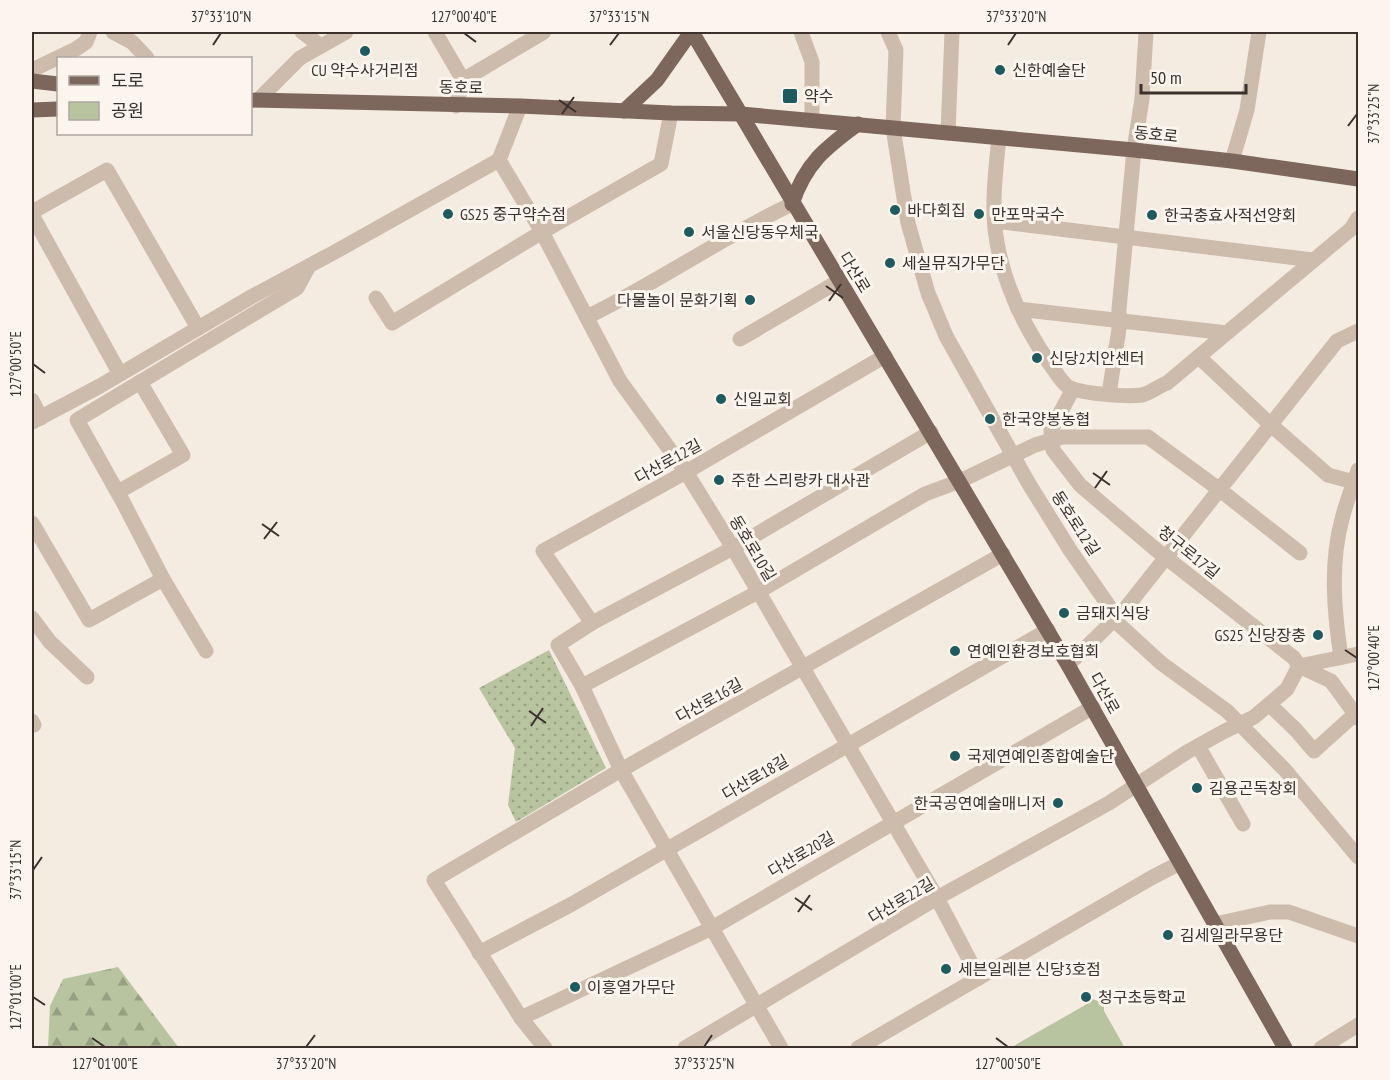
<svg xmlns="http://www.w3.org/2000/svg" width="1390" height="1080" font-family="'PT Sans Narrow','Noto Sans KR',sans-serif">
<defs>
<pattern id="green-dots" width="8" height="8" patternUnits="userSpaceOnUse" patternTransform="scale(1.5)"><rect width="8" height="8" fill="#b8c4a0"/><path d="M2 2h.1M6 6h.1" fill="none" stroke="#97a083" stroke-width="1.8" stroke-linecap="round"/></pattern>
<pattern id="forest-firs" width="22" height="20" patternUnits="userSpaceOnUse" patternTransform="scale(1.5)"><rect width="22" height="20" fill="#b8c4a0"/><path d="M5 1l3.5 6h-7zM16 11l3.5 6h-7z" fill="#97a083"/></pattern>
</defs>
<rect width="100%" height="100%" fill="#f4ebe1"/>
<polygon fill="url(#green-dots)" points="549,650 606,768 516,822 508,805 515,748 479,688"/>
<polygon fill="url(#forest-firs)" points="118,967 179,1048 48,1048 50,1006 63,979"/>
<polygon fill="#b8c4a0" points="1092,999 1104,1003 1104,1011 1125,1048 1010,1048 1087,1004"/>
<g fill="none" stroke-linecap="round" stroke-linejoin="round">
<g stroke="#cdbbac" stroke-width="15">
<polyline points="113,32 132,42 147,58"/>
<polyline points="302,32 321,46"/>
<polyline points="435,32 463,80 456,106"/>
<polyline points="801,32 812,62 812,120"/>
<polyline points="888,32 896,50 893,128 908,223 928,293 946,336 1029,484 1070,550 1111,609 1114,620 1161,663 1227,711 1285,770 1358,857"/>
<polyline points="32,70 76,49 86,42 90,32"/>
<polyline points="463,80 544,32"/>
<polyline points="258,100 300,58 346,32"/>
<polyline points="520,106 499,160 542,232 620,381 686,472 733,548 937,898 979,978"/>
<polyline points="948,133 952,32"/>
<path d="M999 137C996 168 992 198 995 229 1001 279 1023 326 1052 367 1056 372 1060 380 1066 385 1075 394 1129 397 1142 395 1150 393 1159 386 1167 383L1351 229 1358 218"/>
<polyline points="1232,161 1247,110 1259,32"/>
<polyline points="32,212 107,170 198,328"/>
<polyline points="32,215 120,374"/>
<polyline points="995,221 1313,260"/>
<polyline points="376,298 392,323 542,232 661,164 671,113"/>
<polyline points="1018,309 1227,333"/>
<path d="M587 317C657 283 722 237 792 204"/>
<polyline points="740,339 839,281"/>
<polyline points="1199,357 1271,425 1328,475 1354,482"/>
<polyline points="1073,389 1051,430 1053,450 1080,485 1154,548 1294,658 1299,666 1331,681 1358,718"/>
<polyline points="1109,394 1119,329 1119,309 1134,150 1142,99 1146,32"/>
<polyline points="32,400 41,418"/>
<polyline points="32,422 100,386 251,297 333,253 499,160"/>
<polyline points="118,492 183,455 140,382"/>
<polyline points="32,523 89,620 163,579"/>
<polyline points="32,618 50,642 87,677"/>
<polyline points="592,623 543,551 686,472 885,356"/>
<polyline points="206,651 163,579 123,502 77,420 297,288 309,266"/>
<path d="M1341 657C1334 612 1330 563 1342 519 1346 502 1353 486 1358 470"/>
<polyline points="1068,665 1125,609 1337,341 1358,331"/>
<polyline points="582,686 758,592 925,494 960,481 1035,445 1062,437 1148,437 1220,490 1300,553"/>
<polyline points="1270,705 1296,730 1314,751 1355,714"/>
<polyline points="32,721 34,725"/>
<polyline points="1198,746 1243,824"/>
<polyline points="1215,924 1270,912 1289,912 1358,936"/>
<polyline points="479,953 572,904 1048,630"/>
<polyline points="521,1018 712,928 1093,707"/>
<polyline points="545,1048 521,1018 434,880 621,770 1003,554"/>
<polyline points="685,1048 937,898 1109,803 1187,752 1223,732 1254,717 1287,689 1299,666 1358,654"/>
<polyline points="781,1048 621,770 582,686 558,645 592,623 733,548 931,432"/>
<polyline points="858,1048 1151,878 1180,863"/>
<polyline points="1321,1048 1358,1025"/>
</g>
<g stroke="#7d675c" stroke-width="15">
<polyline points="692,32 1068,665 1285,1048"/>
<polyline points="32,81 58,84"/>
<polyline points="250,100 520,106 671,113 741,114 1134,150 1232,161 1358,179"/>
<polyline points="32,110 58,109"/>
<polyline points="624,111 657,80 691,32"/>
<path d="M792 204C805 164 825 148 858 124"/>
</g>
</g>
<path fill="none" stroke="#3b302b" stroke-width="2" d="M464 33 476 42M213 45 221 33M610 45 619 33M1008 45 1016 33M559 100 576 112M562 114 574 97M1348 126 1357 114M826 286 843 298M829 301 841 284M33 364 45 373M1093 473 1110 485M1095 488 1107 471M262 524 279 536M264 539 277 522M1345 650 1357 658M529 711 546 723M531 726 543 708M33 870 42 857M795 898 812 910M798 912 810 895M33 997 45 1005M92 1038 105 1047M996 1038 1008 1047M306 1047 315 1035M704 1047 712 1035"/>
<g fill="#1f5a5e" stroke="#fbf5ee" stroke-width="2">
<circle cx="365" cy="51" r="6"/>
<circle cx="1000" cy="70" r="6"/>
<rect x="782" y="88" width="16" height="16" rx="3"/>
<circle cx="895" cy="210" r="6"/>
<circle cx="448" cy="214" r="6"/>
<circle cx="979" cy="214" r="6"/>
<circle cx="1152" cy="215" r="6"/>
<circle cx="689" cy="232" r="6"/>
<circle cx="890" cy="263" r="6"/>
<circle cx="750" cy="300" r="6"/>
<circle cx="1037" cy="358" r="6"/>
<circle cx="721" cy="399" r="6"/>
<circle cx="990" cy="419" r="6"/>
<circle cx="719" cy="480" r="6"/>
<circle cx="1064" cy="613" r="6"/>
<circle cx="1318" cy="635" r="6"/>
<circle cx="955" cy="651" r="6"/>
<circle cx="955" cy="756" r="6"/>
<circle cx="1197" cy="788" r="6"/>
<circle cx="1058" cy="803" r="6"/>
<circle cx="1168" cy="935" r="6"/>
<circle cx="946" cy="969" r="6"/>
<circle cx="575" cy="987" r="6"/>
<circle cx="1086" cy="997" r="6"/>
</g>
<g text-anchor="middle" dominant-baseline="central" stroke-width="6" stroke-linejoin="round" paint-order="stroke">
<g font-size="16" fill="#3b302b" stroke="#fbf5ee" text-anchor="start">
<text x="365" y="70" text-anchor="middle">CU 약수사거리점</text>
<text x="1012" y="70">신한예술단</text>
<text x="804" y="96">약수</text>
<text x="907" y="210">바다회집</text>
<text x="460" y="214">GS25 중구약수점</text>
<text x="991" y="214">만포막국수</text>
<text x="1164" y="215">한국충효사적선양회</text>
<text x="701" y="232">서울신당동우체국</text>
<text x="902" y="263">세실뮤직가무단</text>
<text x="738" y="300" text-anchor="end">다물놀이 문화기획</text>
<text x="1049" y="358">신당2치안센터</text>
<text x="733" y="399">신일교회</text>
<text x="1002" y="419">한국양봉농협</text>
<text x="731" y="480">주한 스리랑카 대사관</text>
<text x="1076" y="613">금돼지식당</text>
<text x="1306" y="635" text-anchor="end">GS25 신당장충</text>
<text x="967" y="651">연예인환경보호협회</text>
<text x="967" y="756">국제연예인종합예술단</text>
<text x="1209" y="788">김용곤독창회</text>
<text x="1046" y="803" text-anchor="end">한국공연예술매니저</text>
<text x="1180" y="935">김세일라무용단</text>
<text x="958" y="969">세븐일레븐 신당3호점</text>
<text x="587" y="987">이흥열가무단</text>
<text x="1098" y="997">청구초등학교</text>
</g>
<g font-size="16" fill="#3b302b" stroke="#fbf5ee">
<text transform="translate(461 87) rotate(1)">동호로</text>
<text transform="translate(1156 134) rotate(6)">동호로</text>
<text transform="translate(855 272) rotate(59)">다산로</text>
<text transform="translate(668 461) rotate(-29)">다산로12길</text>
<text transform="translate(1076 523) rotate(57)">동호로12길</text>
<text transform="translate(753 548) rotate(59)">동호로10길</text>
<text transform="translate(1189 552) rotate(39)">청구로17길</text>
<text transform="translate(1105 693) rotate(61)">다산로</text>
<text transform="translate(709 700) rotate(-29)">다산로16길</text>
<text transform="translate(755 777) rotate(-30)">다산로18길</text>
<text transform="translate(801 854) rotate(-30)">다산로20길</text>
<text transform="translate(901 900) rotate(-31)">다산로22길</text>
</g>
</g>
<rect width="1390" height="1080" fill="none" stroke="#fbf5ee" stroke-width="66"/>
<rect x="57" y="57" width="195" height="78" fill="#fbf5ee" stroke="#aea6a0" stroke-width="1.5"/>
<rect x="69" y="76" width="30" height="9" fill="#7d675c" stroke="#aea6a0" stroke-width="1.5"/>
<text x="111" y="87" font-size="18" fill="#3b302b">도로</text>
<rect x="69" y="102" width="30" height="18" fill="#b8c4a0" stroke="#aea6a0" stroke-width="1.5"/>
<text x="111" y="117" font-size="18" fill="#3b302b">공원</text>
<path d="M1141 84v9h105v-9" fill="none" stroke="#3b302b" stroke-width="3"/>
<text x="1150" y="84" font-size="18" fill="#3b302b" stroke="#fbf5ee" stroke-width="4.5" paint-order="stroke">50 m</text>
<rect x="33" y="33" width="1324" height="1014" fill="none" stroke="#3b302b" stroke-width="2"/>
<g font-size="15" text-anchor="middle" fill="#3b302b">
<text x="221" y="22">37°33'10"N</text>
<text x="464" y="22">127°00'40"E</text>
<text x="619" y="22">37°33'15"N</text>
<text x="1016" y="22">37°33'20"N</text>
<text transform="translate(1374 114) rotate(-90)" y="5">37°33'25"N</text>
<text transform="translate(16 364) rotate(-90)" y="5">127°00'50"E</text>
<text transform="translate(1374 658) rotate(-90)" y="5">127°00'40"E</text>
<text transform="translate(16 870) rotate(-90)" y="5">37°33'15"N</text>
<text transform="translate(16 997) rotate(-90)" y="5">127°01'00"E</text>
<text x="105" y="1069">127°01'00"E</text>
<text x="306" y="1069">37°33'20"N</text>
<text x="704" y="1069">37°33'25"N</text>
<text x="1008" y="1069">127°00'50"E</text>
</g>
</svg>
